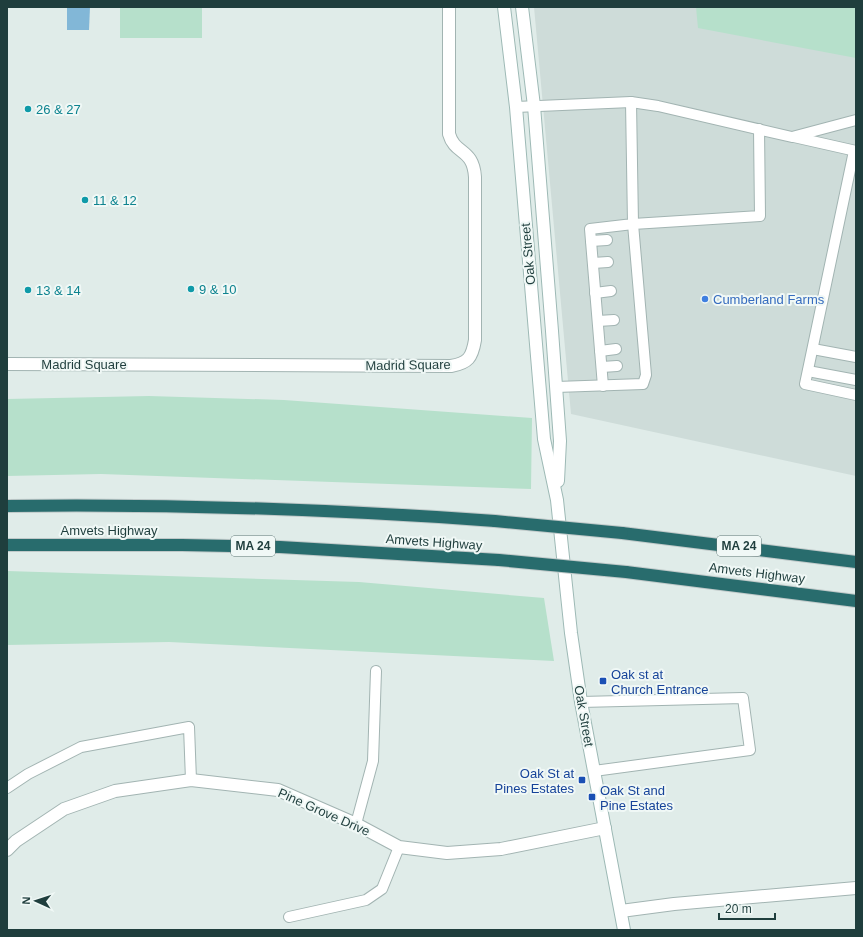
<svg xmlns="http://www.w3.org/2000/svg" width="863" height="937" font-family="Helvetica,sans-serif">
<rect width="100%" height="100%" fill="#e0ece9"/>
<polygon fill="#cedcd9" points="534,7 856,7 856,476 571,414"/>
<g fill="#b6e0cb">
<rect x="120" y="7" width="82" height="31"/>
<polygon points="696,7 856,7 856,58 698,28"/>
<polygon points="149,396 284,400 532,418 531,489 101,474 7,476 7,399"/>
<polygon points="7,571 359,582 544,598 554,661 169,642 7,645"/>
</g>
<polygon fill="#82b7d7" points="67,7 90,7 89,30 67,30"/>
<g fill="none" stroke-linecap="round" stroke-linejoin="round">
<defs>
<g id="lane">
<polyline points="516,107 631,102 658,106 792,137 856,120"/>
<polyline points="794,137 856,151"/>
<polyline points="854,151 805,384 856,395"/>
<polyline points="591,241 607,240"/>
<polyline points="593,263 608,262"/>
<polyline points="595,293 611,291"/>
<polyline points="598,321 614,320"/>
<polyline points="813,349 856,357"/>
<polyline points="600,351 616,349"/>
<polyline points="602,367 617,366"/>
<polyline points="808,371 856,380"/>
<polyline points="603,386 590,229 633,224 631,102"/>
<polyline points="556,387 643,384 646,375 633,224 760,216 759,129"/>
<polyline points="581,702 743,698 750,750 594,771"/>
<polyline points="7,788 28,774 81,747 189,727 191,780"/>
<polyline points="356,824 373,761 376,671"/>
<polyline points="289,917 366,900 382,889 399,847"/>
</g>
<g id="street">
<path d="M7 364 451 366C468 363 472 358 475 340V177C473 148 455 155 449 134V7"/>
<polyline points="7,850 16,841 64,809 115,791 191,780 278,790 356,824 399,847 447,853 501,849 605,828"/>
<polyline points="621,911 674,904 856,888"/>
</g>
<g id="secondary">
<polyline points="504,7 516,107 544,439 557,500 571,633 581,702 624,930"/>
<polyline points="522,7 534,106 552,331 560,441 558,481"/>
</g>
<g id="highway">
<path d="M7 506C170 504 332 509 495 521"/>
<polyline points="622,533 856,562"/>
<polyline points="7,545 182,545 280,547 499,560"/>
<polyline points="626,572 856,601"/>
</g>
</defs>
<use href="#lane" stroke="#a2b4b2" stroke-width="12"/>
<use href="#street" stroke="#a2b4b2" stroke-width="14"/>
<use href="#secondary" stroke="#9db9b5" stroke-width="14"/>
<use href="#highway" stroke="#c0c9c9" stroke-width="14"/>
<use href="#lane" stroke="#fff" stroke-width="10"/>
<use href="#street" stroke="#fff" stroke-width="12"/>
<use href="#secondary" stroke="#fff" stroke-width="12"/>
<use href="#highway" stroke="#286c6d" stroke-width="12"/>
<defs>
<g id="highway-bridge">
<polyline points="495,521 622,533"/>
<polyline points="499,560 626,572"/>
</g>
</defs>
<use href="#highway-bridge" stroke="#c0c9c9" stroke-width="14" stroke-linecap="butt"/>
<use href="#highway-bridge" stroke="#286c6d" stroke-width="12"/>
</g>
<g fill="#0f9aa8" stroke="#f0f8f6" stroke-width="1.5">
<circle cx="28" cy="109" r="4"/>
<circle cx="85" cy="200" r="4"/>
<circle cx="191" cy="289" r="4"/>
<circle cx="28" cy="290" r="4"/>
</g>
<circle fill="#3f7fe0" stroke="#f0f8f6" stroke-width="1.5" cx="705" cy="299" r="4"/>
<g fill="#1a4fb4" stroke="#f0f8f6" stroke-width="1.5">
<rect x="599" y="677" width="8" height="8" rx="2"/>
<rect x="578" y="776" width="8" height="8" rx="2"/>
<rect x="588" y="793" width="8" height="8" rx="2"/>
</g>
<g text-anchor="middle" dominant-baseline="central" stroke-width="4" stroke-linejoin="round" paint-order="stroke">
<g fill="#f0f8f6" stroke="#5e7674" stroke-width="1">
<rect x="231" y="536" width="44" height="20" rx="3"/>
<rect x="717" y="536" width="44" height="20" rx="3"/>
</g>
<g font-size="12" font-weight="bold" fill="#1f3e3d">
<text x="253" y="546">MA 24</text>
<text x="739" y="546">MA 24</text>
</g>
<g font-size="13" fill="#0d838f" stroke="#f0f8f6" text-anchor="start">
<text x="36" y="109">26 &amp; 27</text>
<text x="93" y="200">11 &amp; 12</text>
<text x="199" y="289">9 &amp; 10</text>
<text x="36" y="290">13 &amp; 14</text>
</g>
<g font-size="13" fill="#1f3e3d" stroke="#f0f8f6">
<text transform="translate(528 254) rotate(-95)">Oak Street</text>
<text x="84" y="364">Madrid Square</text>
<text transform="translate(408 365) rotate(-1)">Madrid Square</text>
<text x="109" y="530">Amvets Highway</text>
<text transform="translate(434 542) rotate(4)">Amvets Highway</text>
<text transform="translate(757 573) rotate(7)">Amvets Highway</text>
<text transform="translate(584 716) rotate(80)">Oak Street</text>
<text transform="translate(324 812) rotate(24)">Pine Grove Drive</text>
</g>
<g font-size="13" fill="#366cbe" stroke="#f0f8f6" text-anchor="start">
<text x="713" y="299">Cumberland Farms</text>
</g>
<g font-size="13" fill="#164399" stroke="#f0f8f6" text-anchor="start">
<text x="611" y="674">Oak st at<tspan x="611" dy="15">Church Entrance</tspan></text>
<text x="574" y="773" text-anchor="end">Oak St at<tspan x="574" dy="15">Pines Estates</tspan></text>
<text x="600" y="790">Oak St and<tspan x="600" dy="15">Pine Estates</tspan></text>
</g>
</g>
<rect width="863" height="937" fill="none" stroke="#1f3e3d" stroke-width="16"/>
<g transform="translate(36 901) rotate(273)" stroke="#f0f8f6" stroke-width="3" paint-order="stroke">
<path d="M0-3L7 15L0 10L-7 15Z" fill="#1f3e3d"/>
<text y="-6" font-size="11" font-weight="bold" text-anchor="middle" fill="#1f3e3d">N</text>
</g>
<path d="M719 913v6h56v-6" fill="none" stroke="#1f3e3d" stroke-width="2"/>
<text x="725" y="913" font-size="12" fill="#1f3e3d" stroke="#f0f8f6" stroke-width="3" paint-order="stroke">20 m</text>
</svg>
